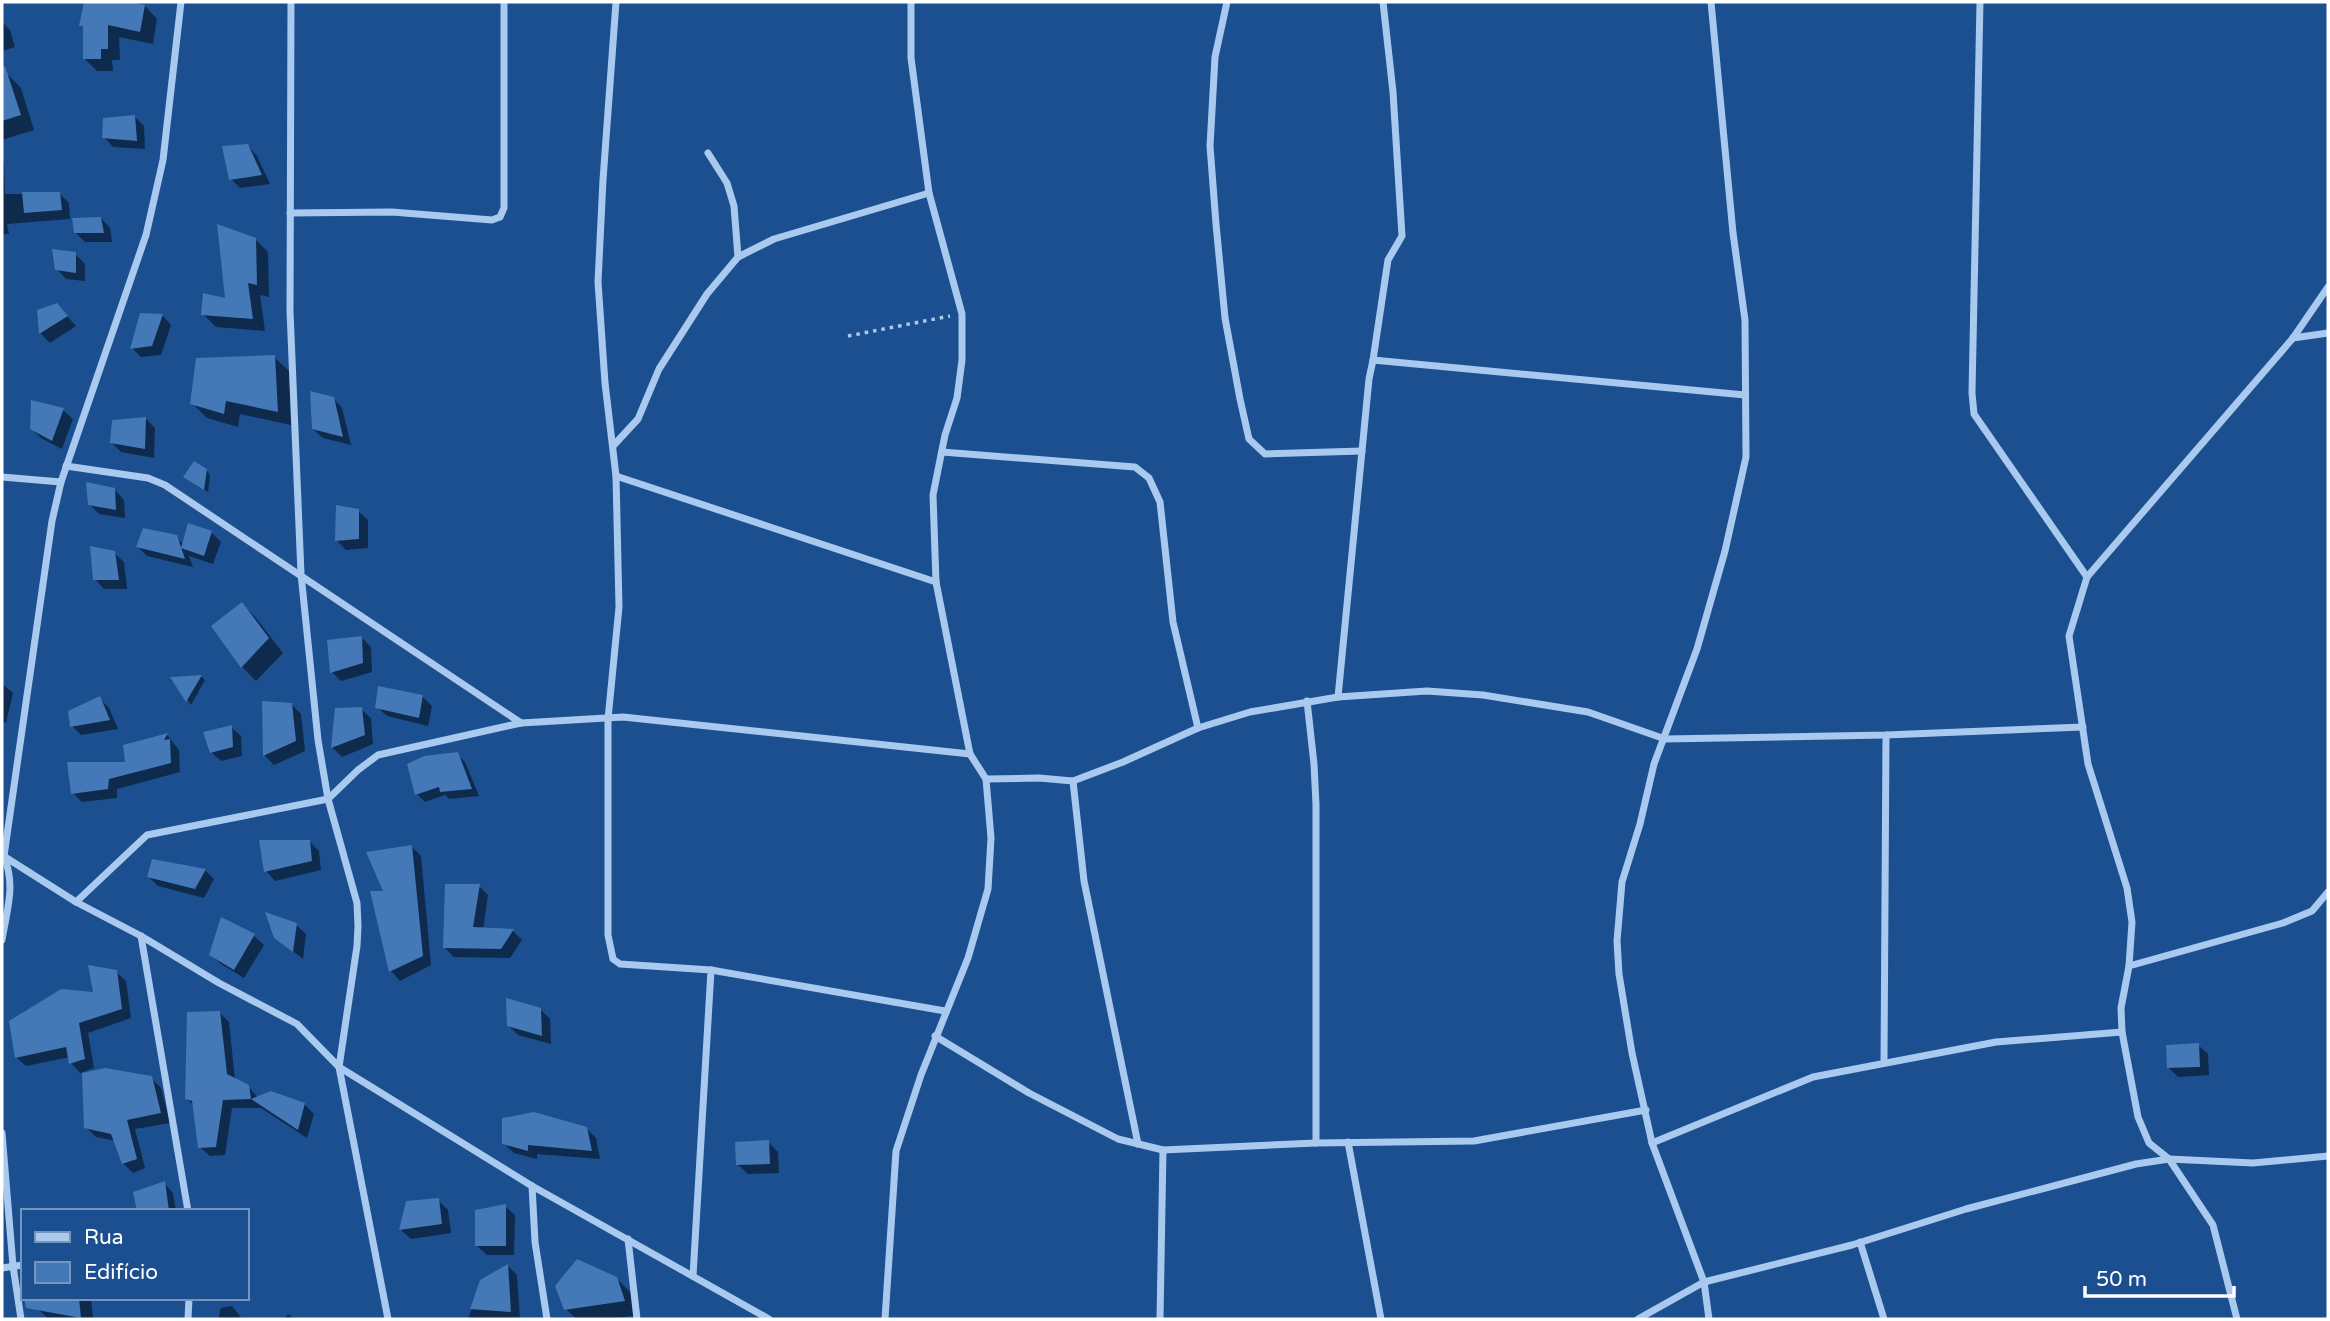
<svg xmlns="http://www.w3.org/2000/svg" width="2330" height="1321" font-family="'Varela Round',sans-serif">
<rect width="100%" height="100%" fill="#1b4f8f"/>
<g fill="#0007">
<polygon points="86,2 121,2 145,6 157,19 153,44 119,37 120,60 112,60 113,71 97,71 85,59 84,28 81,25"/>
<polygon points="2,22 10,30 15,47 2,51"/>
<polygon points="6,73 21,88 34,130 2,140 2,75"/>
<polygon points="135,117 144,126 145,149 113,147 104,137"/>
<polygon points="248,146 257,156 270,184 240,188 231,179"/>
<polygon points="2,159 4,162 5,194 60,194 69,203 70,219 7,224 9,234 2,234"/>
<polygon points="101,218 110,228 112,242 85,242 75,232"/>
<polygon points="255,239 268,252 269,297 260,295 265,331 216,327 203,314 227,300"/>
<polygon points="75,254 85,264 85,281 66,279 57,269"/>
<polygon points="39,311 66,315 76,326 50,343 41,334"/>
<polygon points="162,315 171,325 161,355 141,357 132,348"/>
<polygon points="274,357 289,371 291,425 240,414 238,427 207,418 192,403"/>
<polygon points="333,398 342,408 351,445 323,438 313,429"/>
<polygon points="33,402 63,410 73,419 62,449 41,438 31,428"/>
<polygon points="146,419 155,428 154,458 121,452 112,443"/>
<polygon points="206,470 210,475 208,492 185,477"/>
<polygon points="115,490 124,500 125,518 99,514 89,504"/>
<polygon points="358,511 368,520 368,548 346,550 336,540"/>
<polygon points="189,525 212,533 221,542 213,564 189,556 193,567 147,556 138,547 176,537 184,545"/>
<polygon points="114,553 124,562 127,589 104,589 95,579"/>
<polygon points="242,604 256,618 283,653 256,681 242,667"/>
<polygon points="362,638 371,647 372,672 341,681 332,672"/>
<polygon points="201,676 205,680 191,705 173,678"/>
<polygon points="2,684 13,693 6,723 2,721"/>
<polygon points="422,696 432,706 428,726 387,716 377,707"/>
<polygon points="99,698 109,708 118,729 81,735 72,726"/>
<polygon points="264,703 291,704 301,714 305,751 274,765 265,756"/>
<polygon points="361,709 371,718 373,744 342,757 332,747"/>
<polygon points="231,727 241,736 242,756 221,761 211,752"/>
<polygon points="167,735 179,750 180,772 117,789 117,798 82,802 73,793 127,764 125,747"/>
<polygon points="457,754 465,762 479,796 449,799 445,795 425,802 417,794"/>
<polygon points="309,841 319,851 321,870 275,881 266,871"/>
<polygon points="412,847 421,856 431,965 400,981 391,971 372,893 385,893"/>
<polygon points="205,870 214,879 204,898 158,886 149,877"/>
<polygon points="479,886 488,895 483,930 513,931 522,940 510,958 454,957 445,948"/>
<polygon points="222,920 254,936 264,945 244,978 221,964 211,955"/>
<polygon points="296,925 306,934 303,959 275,937"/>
<polygon points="116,972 126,981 131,1018 88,1033 94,1068 80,1073 71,1063 70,1057 26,1066 16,1057 95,994"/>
<polygon points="540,1009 550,1019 551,1044 518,1035 509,1026"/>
<polygon points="219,1012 229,1022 235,1080 248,1086 258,1098 304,1104 314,1114 307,1138 261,1108 232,1108 225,1155 210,1156 200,1147 194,1106 186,1098"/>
<polygon points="2198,1045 2208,1054 2209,1075 2178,1077 2168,1067"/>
<polygon points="151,1078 161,1088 170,1123 135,1129 145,1168 133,1173 123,1163 116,1141 96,1137 86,1127"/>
<polygon points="586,1128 596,1138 600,1159 537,1154 537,1159 514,1153 504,1144"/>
<polygon points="768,1142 778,1152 779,1173 748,1174 738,1165"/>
<polygon points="164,1183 173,1193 176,1211 139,1211"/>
<polygon points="438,1200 448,1210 451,1233 411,1239 401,1230 407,1203"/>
<polygon points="505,1206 515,1215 514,1255 487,1255 477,1246"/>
<polygon points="508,1266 517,1275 520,1319 468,1319 482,1281"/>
<polygon points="616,1278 631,1293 638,1315 611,1319 576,1319 566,1309"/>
<polygon points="34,1298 91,1298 93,1319 48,1319 38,1309"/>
<polygon points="232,1306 242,1319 218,1319 221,1308"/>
<polygon points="288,1314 294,1319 284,1319"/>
</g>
<g fill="#4478b7">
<polygon points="84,2 130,2 145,5 140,32 108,25 108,49 101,49 101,59 83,59 83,26 79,26"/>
<polygon points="5,66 21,115 2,121 2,67"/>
<polygon points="135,115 137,141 102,138 103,118"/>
<polygon points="248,144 262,175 229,180 222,146"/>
<polygon points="22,192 60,192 62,210 24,213"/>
<polygon points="101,217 104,233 74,233 72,218"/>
<polygon points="217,224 256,238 257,285 248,283 253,319 201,315 203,293 225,298"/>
<polygon points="52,249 76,252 76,273 55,270"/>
<polygon points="57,303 68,316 39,334 37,310"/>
<polygon points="140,313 163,314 152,346 130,349"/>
<polygon points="275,355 278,412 226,401 224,414 190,404 196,358"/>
<polygon points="310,391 334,397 343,437 312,429"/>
<polygon points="31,400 64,408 52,441 30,429"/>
<polygon points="146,417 145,449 110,443 112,420"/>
<polygon points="194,461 207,469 204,490 183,477"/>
<polygon points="86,482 115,488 116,510 88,505"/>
<polygon points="336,505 359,509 359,539 335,541"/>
<polygon points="188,523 212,531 204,556 181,548"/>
<polygon points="143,528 177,535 185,559 136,547"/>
<polygon points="90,546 115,551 119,580 93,580"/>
<polygon points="242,602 269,638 241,668 211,626"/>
<polygon points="362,636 363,663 330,673 327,640"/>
<polygon points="202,675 186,702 170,677"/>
<polygon points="378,686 423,695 419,718 375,708"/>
<polygon points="100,696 110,720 70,727 68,711"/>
<polygon points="262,701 292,703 296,741 263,756"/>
<polygon points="362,707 365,735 331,748 335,708"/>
<polygon points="232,725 233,747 210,753 203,732"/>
<polygon points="168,733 164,740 170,739 171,763 109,779 108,789 71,794 67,762 125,762 123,745"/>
<polygon points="458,752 472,789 440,792 439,787 415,795 407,764 424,756"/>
<polygon points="259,840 310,840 312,861 264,872"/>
<polygon points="412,845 423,956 389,972 370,891 383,891 366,852"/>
<polygon points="152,859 206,869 195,889 147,877"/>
<polygon points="445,884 480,884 473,927 514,929 501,949 443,948"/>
<polygon points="265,912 297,923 293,952 274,938"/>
<polygon points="221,917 255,934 234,970 209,955"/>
<polygon points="88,965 117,970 122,1009 79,1023 85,1059 69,1064 66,1047 15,1058 9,1021 61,989 93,992"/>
<polygon points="506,998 541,1008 542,1036 507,1026"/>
<polygon points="220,1011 227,1074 249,1085 251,1099 223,1100 216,1147 198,1148 192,1101 185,1099 187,1012"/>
<polygon points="2199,1043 2200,1067 2167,1068 2166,1045"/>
<polygon points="105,1068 152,1076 161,1113 127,1120 137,1159 122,1164 111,1134 84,1128 82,1073"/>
<polygon points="271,1091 305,1103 298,1130 251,1099"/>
<polygon points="534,1112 587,1127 592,1151 528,1145 528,1151 502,1144 502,1118"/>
<polygon points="769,1140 770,1164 736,1165 735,1142"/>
<polygon points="165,1181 169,1211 137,1211 133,1192"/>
<polygon points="439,1198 442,1224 399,1230 406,1201"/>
<polygon points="506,1204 506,1246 475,1246 475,1210"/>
<polygon points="577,1259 617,1277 625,1301 564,1310 555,1286"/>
<polygon points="508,1264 511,1312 470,1309 480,1280"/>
<polygon points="24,1298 79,1298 81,1318 26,1308"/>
</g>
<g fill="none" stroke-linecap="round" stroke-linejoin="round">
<polyline stroke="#a9c9ee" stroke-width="3.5" stroke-dasharray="3.5 5" stroke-linecap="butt" points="848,336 950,316"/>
<g stroke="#a9c9ee" stroke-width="7">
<polyline points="291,2 290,311 301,574 318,740 328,799 357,903 358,926 357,946 339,1067 388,1319"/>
<polyline points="616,2 603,180 598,282 605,383 616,476 619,607 608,719 608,935 613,959 620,964 711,970 693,1276"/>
<polyline points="1227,2 1215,57 1210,146 1216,224 1225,318 1240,399 1249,439 1265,454 1362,451"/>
<polyline points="1980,2 1972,393 1974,414 2087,577"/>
<polyline points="708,153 727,183 734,206 738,257"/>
<polyline points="290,213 392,212 492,220 500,217 504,208 504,2"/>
<polyline points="2293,338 2328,333"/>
<polyline points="1373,360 1388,260 1402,236 1393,92 1383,2"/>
<polyline points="613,446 638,419 659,369 707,294 738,257 774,239 929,193"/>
<polyline points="942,452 1135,467 1149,478 1160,502 1173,622 1198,728"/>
<polyline points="66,466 148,478 165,485 521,723"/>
<polyline points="616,476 936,582"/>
<polyline points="2,477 61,482"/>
<polyline points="1338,697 1369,379 1373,360 1745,395"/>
<polyline points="1307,701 1314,764 1316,805 1316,1143"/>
<polyline points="986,779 1039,778 1073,781 1123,762 1198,728 1250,712 1338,697 1427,691 1483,695 1588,712 1665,739 1886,735 2083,727"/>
<polyline points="1073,781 1084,881 1138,1144"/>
<polyline points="5,857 76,902 141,936 219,983 297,1024 339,1067 532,1186 769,1319"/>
<polyline points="76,902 147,835 328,799 358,770 378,755 521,723 623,717 970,754"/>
<polyline points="141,936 188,1211"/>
<path d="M2 940C7 908 16 887 4 856L52 521 61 482 146 235 163 160 181 2"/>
<polyline points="2129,966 2283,923 2312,911 2328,892"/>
<polyline points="711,970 945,1011"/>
<polyline points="935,1036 1029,1093 1118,1139 1163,1150 1316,1143 1474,1141 1646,1110"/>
<polyline points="1884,1063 1886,735"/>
<polyline points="2,1133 13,1266 21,1319"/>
<polyline points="1348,1142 1381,1319"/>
<polyline points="1652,1143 1813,1077 1996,1042 2122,1032"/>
<polyline points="532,1186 535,1242 547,1319"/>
<polyline points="628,1239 637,1319"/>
<polyline points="1860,1242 1884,1319"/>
<polyline points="2,1268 23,1265"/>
<polyline points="188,1319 189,1298"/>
<polyline points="885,1319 896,1151 921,1075 968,958 988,889 991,838 986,779 970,754 936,582 933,495 945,435 957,398 962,360 962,314 929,193 911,58 911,2"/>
<polyline points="1160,1319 1163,1150"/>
<polyline points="1638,1319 1704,1282 1852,1245 1966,1209 2136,1164 2169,1159 2253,1163 2328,1156"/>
<polyline points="1709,1319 1704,1282 1652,1143 1632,1053 1619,974 1617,941 1622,882 1640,824 1654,764 1697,649 1725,551 1746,457 1745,320 1733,233 1711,2"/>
<polyline points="2237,1319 2213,1225 2169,1159 2149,1143 2138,1117 2122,1032 2121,1008 2129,966 2132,922 2127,888 2088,764 2069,636 2087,577 2293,338 2328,287"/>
</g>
</g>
<rect width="2330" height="1321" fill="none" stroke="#ffffff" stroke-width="7"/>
<rect x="21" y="1209" width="228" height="91" fill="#1b4f8f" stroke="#7695bc" stroke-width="2"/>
<rect x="35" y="1232" width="35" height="10" fill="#a9c9ee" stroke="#7695bc" stroke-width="2"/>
<text x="84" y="1244" font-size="21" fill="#ffffff">Rua</text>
<rect x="35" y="1262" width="35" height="21" fill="#4478b7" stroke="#7695bc" stroke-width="2"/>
<text x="84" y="1279" font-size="21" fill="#ffffff">Edifício</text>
<path d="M2085 1286v10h149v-10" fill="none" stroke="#ffffff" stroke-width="3.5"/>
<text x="2096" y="1286" font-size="21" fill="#ffffff" stroke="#1b4f8f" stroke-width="5" paint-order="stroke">50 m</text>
</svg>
